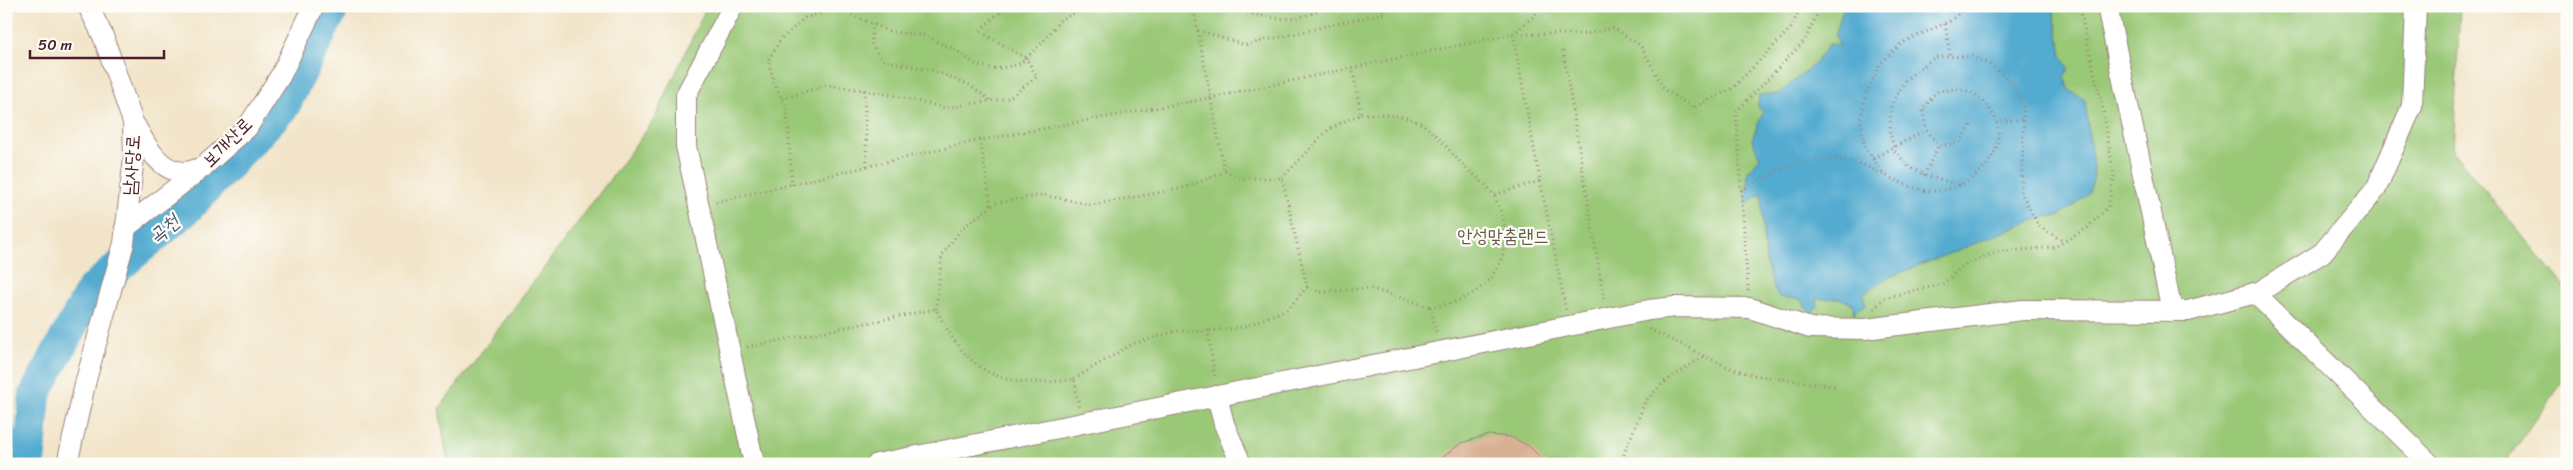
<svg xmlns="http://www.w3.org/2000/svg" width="2573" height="470" font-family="Sriracha,'Poor Story',sans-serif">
<rect width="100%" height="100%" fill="#fdfcf7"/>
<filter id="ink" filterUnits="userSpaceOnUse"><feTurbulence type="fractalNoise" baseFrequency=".02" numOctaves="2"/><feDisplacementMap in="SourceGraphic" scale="10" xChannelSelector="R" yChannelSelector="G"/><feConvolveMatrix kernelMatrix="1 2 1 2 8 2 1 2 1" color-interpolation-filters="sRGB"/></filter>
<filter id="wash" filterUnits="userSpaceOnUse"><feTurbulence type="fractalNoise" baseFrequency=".0096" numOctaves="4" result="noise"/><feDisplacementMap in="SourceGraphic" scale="20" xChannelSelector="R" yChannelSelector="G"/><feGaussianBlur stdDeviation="1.12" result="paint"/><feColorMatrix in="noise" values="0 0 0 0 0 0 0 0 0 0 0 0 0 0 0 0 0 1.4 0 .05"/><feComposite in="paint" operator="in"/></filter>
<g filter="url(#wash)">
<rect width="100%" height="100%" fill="#f2e4c8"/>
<polygon fill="#99c876" stroke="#727450" points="707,6 2460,6 2453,152 2567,290 2567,376 2504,464 448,464 439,409 654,120"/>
<path fill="#53abd0" stroke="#4e657e" d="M1844 6H2053L2062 56 2069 68 2064 78 2070 91 2085 100 2094 176 2088 195 2059 216H2049L2027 223 1887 278 1863 294 1866 305 1856 310 1854 315 1853 305 1840 298 1817 299 1818 305 1811 314 1800 299 1779 297C1761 268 1763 226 1762 193L1746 205 1748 172 1760 158 1752 139 1763 112 1758 107 1759 95 1779 94 1815 63 1829 44 1840 45 1835 36Z"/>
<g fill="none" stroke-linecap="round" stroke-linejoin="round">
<polyline stroke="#53abd0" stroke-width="5.5" points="6,398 19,464"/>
<polyline stroke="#53abd0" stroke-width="32" points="29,464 35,394 92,289 185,211 284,106 334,6"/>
</g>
<g id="blocks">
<polygon fill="#d8b193" points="1488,435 1511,437 1529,446 1547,464 1434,464 1461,443"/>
</g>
</g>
<g filter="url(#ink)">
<use href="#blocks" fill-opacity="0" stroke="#9e827a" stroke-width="1"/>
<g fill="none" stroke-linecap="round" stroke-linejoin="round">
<defs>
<g id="minor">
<polyline points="733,6 686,95 686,146 754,464"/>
<polyline points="2107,6 2172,311"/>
<path d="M135 125C145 143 159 172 184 172 189 172 197 169 203 167"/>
<polyline points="125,228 203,167 247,128 281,75 314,6"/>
<polyline points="2255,293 2430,464"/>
<polyline points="1217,396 1224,424 1241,464"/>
<polyline points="67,464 86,380 124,243 134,157 133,122 103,36 88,6"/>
<polyline points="877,464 1649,310 1675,307 1750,308 1810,328 1865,329 2023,310 2188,311 2259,292 2322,253 2376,189 2412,106 2416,6"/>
</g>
</defs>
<use href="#minor" stroke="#9e827a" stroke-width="22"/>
<g stroke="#9e827a" stroke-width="3" stroke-dasharray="1 4" stroke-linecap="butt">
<polyline points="1193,6 1225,172"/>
<path d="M1213 6C1251 9 1288 33 1324 6"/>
<polyline points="873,24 871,43 882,60 932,70 970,85 991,101"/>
<polyline points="1945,24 1950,55"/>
<polyline points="1198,30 1245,45 1384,13 1383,6"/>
<polyline points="1513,34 1586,34 1614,28 1641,46 1664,89 1693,108 1733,88 1791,28 1801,6"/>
<polyline points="1513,34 1545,6"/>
<polyline points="1563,51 1604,300"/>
<polyline points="864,90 867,166"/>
<polyline points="782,99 827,85 883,93 945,108 1009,98 1037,77 1026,58 979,31 1007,6"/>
<path d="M1361 114C1380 114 1400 114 1418 122 1434 130 1447 148 1459 161 1469 172 1487 183 1494 196 1524 251 1490 302 1430 307L1437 335"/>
<polyline points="1996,122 2023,119"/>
<polyline points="980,140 991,206"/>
<polyline points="1873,158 1926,130"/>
<polyline points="1882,172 1865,147 1860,119 1867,92 1881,63 1903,42 1950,21 1968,6"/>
<polyline points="1924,175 1939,145"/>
<polyline points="1282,178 1330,128 1361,114 1352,68"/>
<polyline points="1540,181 1566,310"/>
<polyline points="792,185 787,110 774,83 768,60 782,38 805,18 836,8 891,32 923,35 958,51 976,65 997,69 1020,64 1042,43 1061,19 1092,6"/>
<polyline points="1960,185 1928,176 1909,167 1895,151 1890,133 1891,105 1906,79 1935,57 1972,56 1989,64 2012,82 2024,109 2021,192 2038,225 2064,242"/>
<path d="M1741 190C1772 174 1801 157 1838 159 1870 161 1902 190 1931 191 1969 193 2017 150 1991 111 1976 89 1961 86 1936 92L1923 109 1926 130 1939 145 1958 144 1972 124"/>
<polyline points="716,202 980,140 1210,98 1513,34 1540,181 1493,195"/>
<polyline points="1307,287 1320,292 1369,288 1430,307"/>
<polyline points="1748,291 1736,112 1805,40 1821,6"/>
<polyline points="936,309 942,255 962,228 996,203 1043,195 1092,205 1184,188 1225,172 1244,178 1282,178 1307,287 1288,309 1243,327 1208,331"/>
<polyline points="1874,309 1884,298 1943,284 1964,265 1996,252 2055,247 2087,228 2108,207 2114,176 2103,110 2079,6"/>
<polyline points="1649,329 1730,368 1753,375 1835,386"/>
<path d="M747 347 936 309C969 375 1002 390 1074 379L1079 407"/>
<polyline points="1074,379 1132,344 1176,331 1208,331 1215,379"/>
<polyline points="1620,464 1645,402 1663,383 1704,356"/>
</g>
<use href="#minor" stroke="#fff" stroke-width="20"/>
</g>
</g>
<g text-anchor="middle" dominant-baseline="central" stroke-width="4.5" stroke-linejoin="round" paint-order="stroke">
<g font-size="19" fill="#4a1f2b" stroke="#fdfcf7">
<text transform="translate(227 142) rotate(-45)">보개산로</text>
<text transform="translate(131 165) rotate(-86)">남사당로</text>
</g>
<g font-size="19" fill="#665a45" stroke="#fdfcf7">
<text x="1503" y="235">안성맞춤랜드</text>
</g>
<g font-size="20" font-style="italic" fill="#4e576d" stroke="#fdfcf7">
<text transform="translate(164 229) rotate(-40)">곡천</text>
</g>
</g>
<rect width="2573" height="470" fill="none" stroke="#fdfcf7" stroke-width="25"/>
<path d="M30 50v8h134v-8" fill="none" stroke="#4a1f2b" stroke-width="2.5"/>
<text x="38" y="50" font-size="15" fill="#4a1f2b" stroke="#fdfcf7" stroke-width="4" paint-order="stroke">50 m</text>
</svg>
